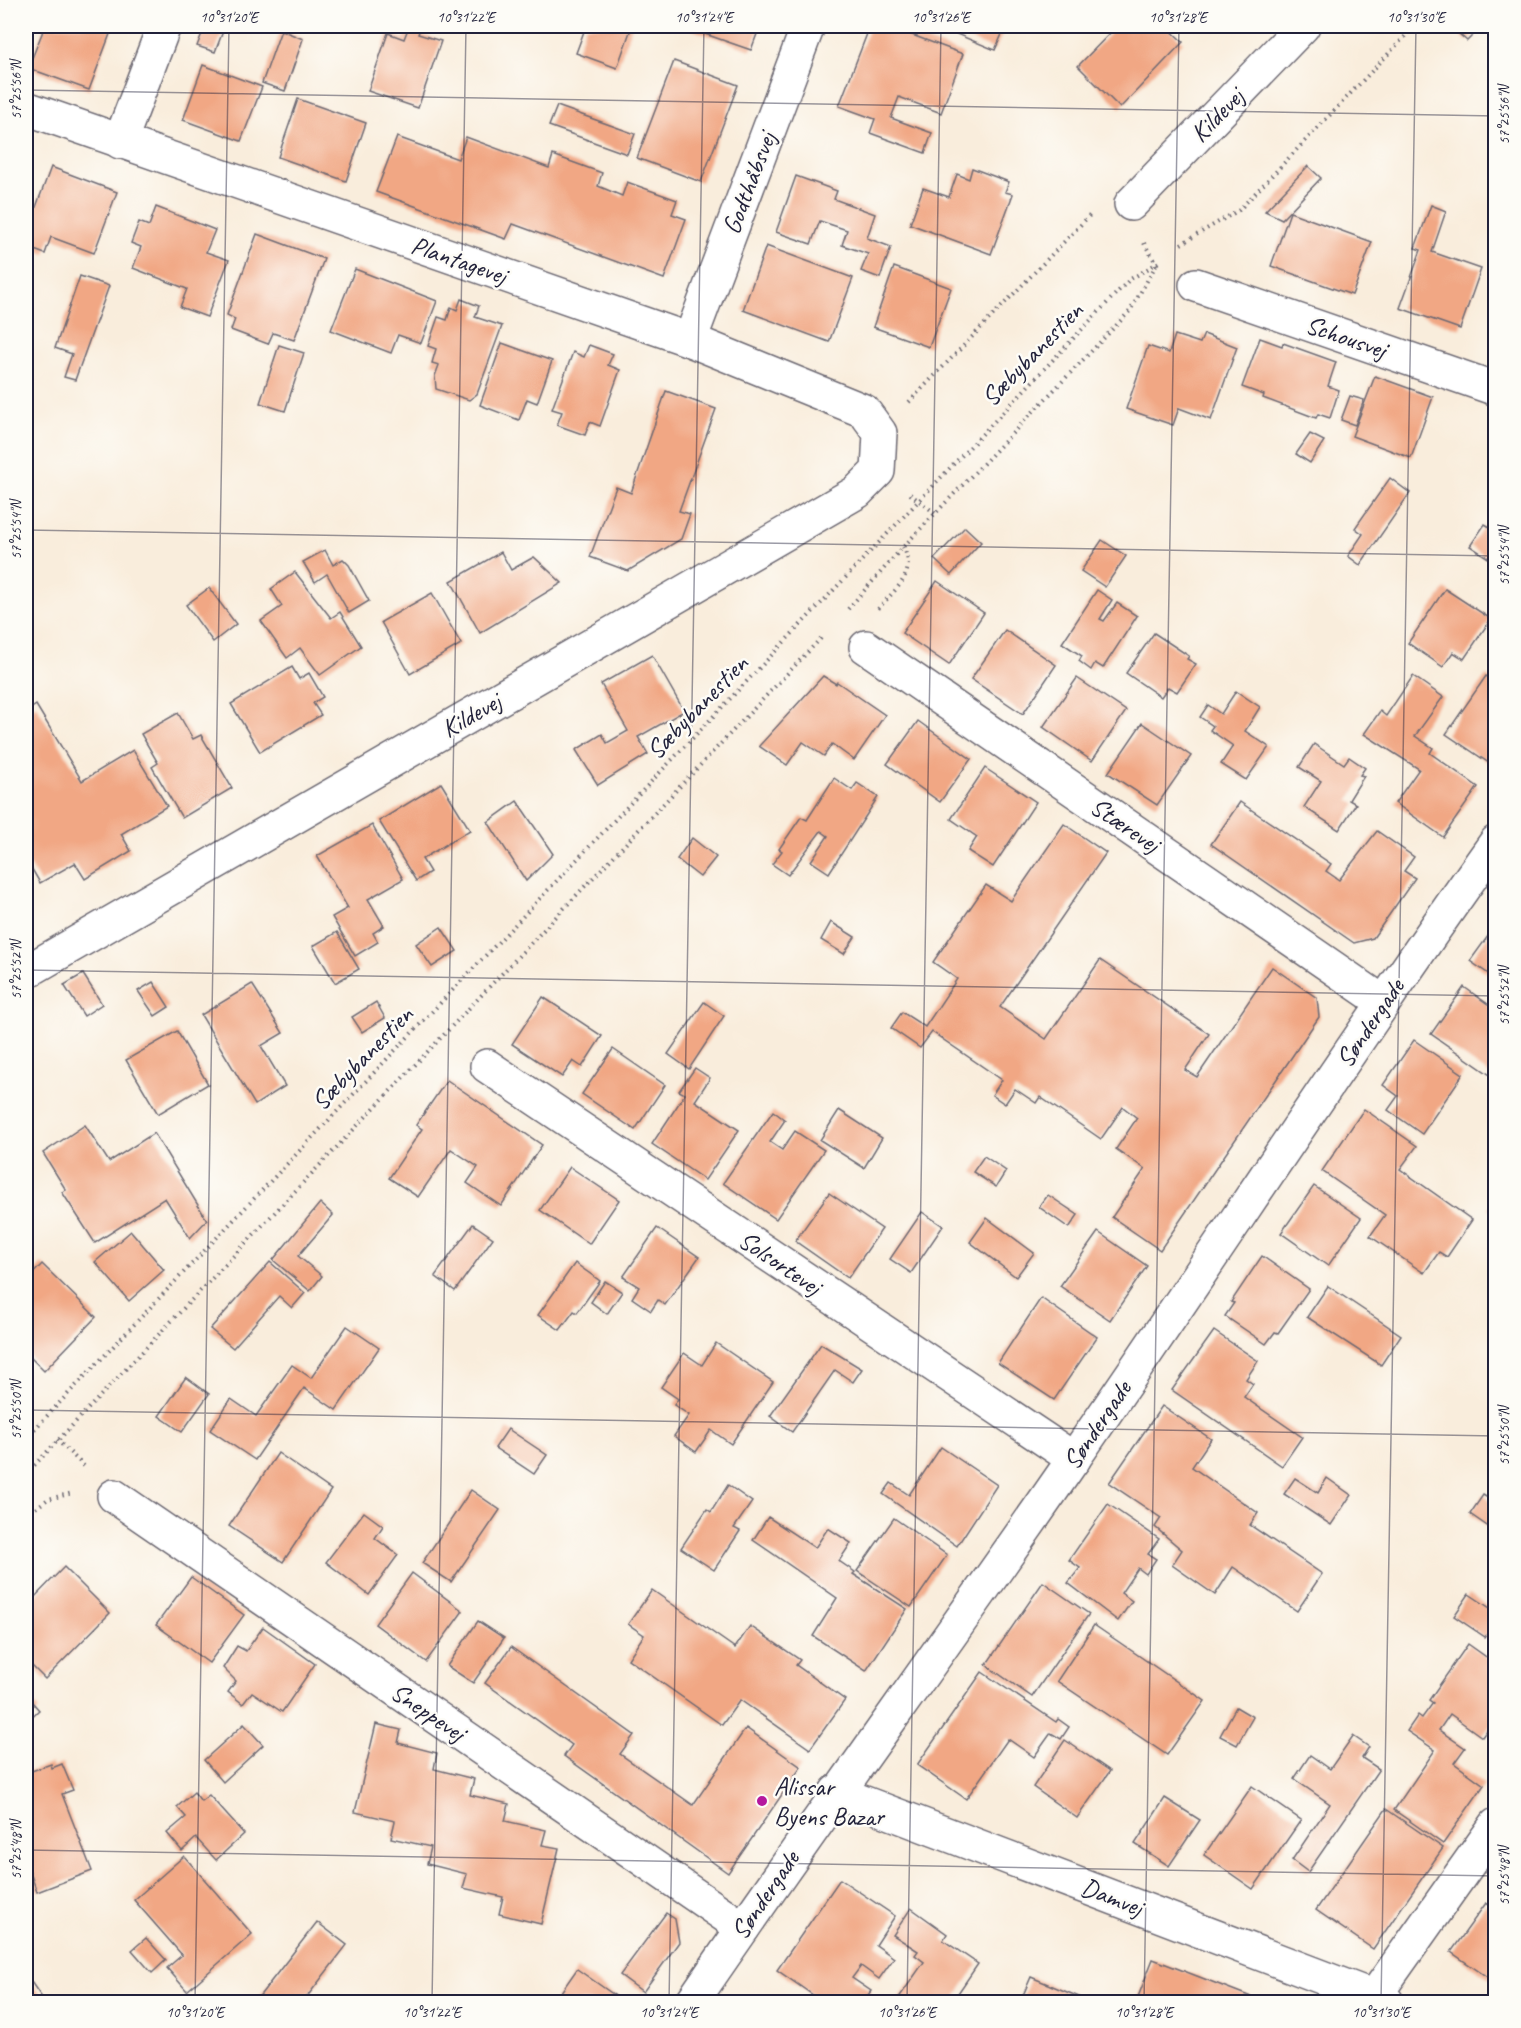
<svg xmlns="http://www.w3.org/2000/svg" width="1521" height="2028" font-family="Caveat,sans-serif">
<rect width="100%" height="100%" fill="#fdfcf7"/>
<filter id="ink" filterUnits="userSpaceOnUse"><feTurbulence type="fractalNoise" baseFrequency=".0167" numOctaves="2"/><feDisplacementMap in="SourceGraphic" scale="12" xChannelSelector="R" yChannelSelector="G"/><feConvolveMatrix kernelMatrix="1 2 1 2 8 2 1 2 1" color-interpolation-filters="sRGB"/></filter>
<filter id="wash" filterUnits="userSpaceOnUse"><feTurbulence type="fractalNoise" baseFrequency=".008" numOctaves="4" result="noise"/><feDisplacementMap in="SourceGraphic" scale="24" xChannelSelector="R" yChannelSelector="G"/><feGaussianBlur stdDeviation="1.35" result="paint"/><feColorMatrix in="noise" values="0 0 0 0 0 0 0 0 0 0 0 0 0 0 0 0 0 1.4 0 .05"/><feComposite in="paint" operator="in"/></filter>
<g filter="url(#wash)">
<rect width="100%" height="100%" fill="#f9eddc"/>
<g id="blocks">
<g fill="#f1a784">
<polygon points="45,26 113,26 89,90 28,68"/>
<polygon points="205,26 225,26 215,52 197,46"/>
<polygon points="409,26 421,26 418,34 441,41 418,108 368,91 388,33 404,39"/>
<polygon points="586,26 632,26 617,68 576,53"/>
<polygon points="682,26 760,26 751,50"/>
<polygon points="870,26 888,26 963,54 941,113 899,97 891,118 932,133 925,153 870,133 875,119 839,106"/>
<polygon points="958,26 987,26 1003,32 995,50 954,33"/>
<polygon points="1117,26 1166,26 1183,42 1120,108 1078,66"/>
<polygon points="1450,26 1482,26 1467,41"/>
<polygon points="281,30 303,39 285,91 262,83"/>
<polygon points="674,61 738,85 701,182 637,158"/>
<polygon points="203,65 262,87 241,141 183,120"/>
<polygon points="298,99 366,123 346,181 278,157"/>
<polygon points="557,106 635,134 627,154 549,126"/>
<polygon points="397,137 458,159 466,137 549,168 553,155 602,173 598,186 622,196 627,182 677,200 672,214 686,219 664,279 513,224 506,239 376,192"/>
<polygon points="1308,166 1321,178 1282,219 1265,211"/>
<polygon points="51,167 117,192 94,253 51,237 45,254 26,247 26,221 30,223"/>
<polygon points="972,168 1009,182 1005,192 1013,194 991,254 910,224 923,188 949,197 957,174 969,179"/>
<polygon points="796,176 837,191 834,199 875,214 867,238 891,247 880,278 861,271 868,254 842,245 847,230 820,221 811,244 776,232"/>
<polygon points="1431,205 1446,211 1432,252 1481,269 1460,329 1400,308 1421,250 1415,248"/>
<polygon points="156,207 215,230 206,252 229,260 207,317 180,307 187,289 133,268 141,247 131,243 139,222 149,226"/>
<polygon points="1290,212 1372,242 1352,295 1271,266"/>
<polygon points="257,234 324,259 294,340 273,333 268,344 231,330 235,319 227,315"/>
<polygon points="766,246 853,278 829,342 743,310"/>
<polygon points="894,267 951,288 929,347 873,327"/>
<polygon points="355,269 437,301 421,343 398,335 391,353 331,330"/>
<polygon points="80,276 109,286 75,380 64,377 72,354 55,348"/>
<polygon points="461,299 479,306 475,317 502,326 477,394 469,400 436,389 435,376 439,365 432,363 436,349 428,346 438,317 447,320 451,307 457,310"/>
<polygon points="1204,334 1237,347 1211,420 1179,408 1173,425 1126,409 1148,346 1169,353 1175,335 1200,343"/>
<polygon points="1260,338 1282,346 1283,343 1336,362 1328,386 1339,390 1330,418 1318,414 1316,418 1263,398 1264,395 1242,387"/>
<polygon points="502,343 552,361 537,403 527,399 519,420 480,405"/>
<polygon points="279,345 304,353 285,411 260,403"/>
<polygon points="589,345 613,354 608,365 620,370 600,426 590,422 585,435 557,425 562,412 552,409 573,352 584,357"/>
<polygon points="1375,376 1433,397 1411,458 1352,436"/>
<polygon points="666,391 716,409 679,511 690,514 681,539 628,571 590,557 616,487 631,493"/>
<polygon points="1350,396 1364,400 1355,425 1341,420"/>
<polygon points="1310,434 1324,441 1310,463 1296,454"/>
<polygon points="1390,478 1410,493 1360,565 1348,556 1363,534 1355,528"/>
<polygon points="1485,524 1496,531 1496,563 1470,546"/>
<polygon points="965,527 981,542 951,575 934,559"/>
<polygon points="1102,540 1126,556 1105,587 1081,571"/>
<polygon points="325,550 333,565 343,559 349,565 369,601 349,613 327,574 315,582 303,562"/>
<polygon points="501,552 511,570 534,557 562,583 480,633 451,581"/>
<polygon points="295,572 331,618 340,612 361,646 320,675 300,648 287,658 261,621 282,606 271,589"/>
<polygon points="937,581 984,613 949,665 902,633"/>
<polygon points="209,588 236,624 213,642 186,605"/>
<polygon points="1445,589 1491,619 1464,659 1453,652 1443,667 1408,643"/>
<polygon points="1097,590 1112,600 1100,619 1104,621 1117,603 1137,616 1103,668 1095,663 1091,670 1079,661 1082,656 1062,643"/>
<polygon points="432,593 461,644 410,674 381,622"/>
<polygon points="1005,630 1056,665 1023,714 971,679"/>
<polygon points="1154,633 1189,656 1187,659 1196,664 1177,692 1168,687 1161,697 1126,673"/>
<polygon points="652,655 684,711 638,737 648,754 598,785 576,750 602,734 607,743 628,731 601,684"/>
<polygon points="292,667 299,679 309,673 323,697 313,703 321,715 260,752 231,704"/>
<polygon points="823,676 836,684 837,682 885,715 854,760 832,744 824,756 803,742 787,765 759,746"/>
<polygon points="1413,676 1443,697 1415,736 1433,748 1430,753 1478,787 1443,837 1395,803 1419,769 1364,734 1380,711 1386,716"/>
<polygon points="1486,676 1496,682 1496,761 1492,765 1446,734"/>
<polygon points="1077,678 1126,711 1092,761 1043,727"/>
<polygon points="1236,691 1260,707 1245,731 1269,747 1246,780 1221,764 1233,746 1210,730 1213,726 1200,717 1208,705 1221,714"/>
<polygon points="36,705 82,781 133,750 167,806 121,834 131,851 85,879 75,863 40,883 26,859 28,815 26,712"/>
<polygon points="178,713 193,739 201,735 232,788 182,818 152,767 158,763 141,734"/>
<polygon points="918,721 971,759 940,802 887,764"/>
<polygon points="1142,723 1191,756 1157,805 1108,773"/>
<polygon points="1314,744 1344,764 1349,757 1365,768 1360,775 1364,776 1349,800 1356,804 1339,830 1304,807 1321,781 1299,767"/>
<polygon points="985,768 1036,802 993,867 968,851 977,837 951,819"/>
<polygon points="834,778 852,790 857,783 878,797 829,873 811,861 828,836 821,831 788,875 772,864 782,851 779,849 801,817 807,820"/>
<polygon points="441,783 470,830 422,859 430,872 416,881 379,821"/>
<polygon points="517,801 553,854 526,881 488,822"/>
<polygon points="1240,802 1331,864 1326,871 1339,880 1377,831 1414,857 1404,871 1415,878 1373,938 1354,943 1211,844"/>
<polygon points="1064,824 1106,853 1000,1007 1046,1039 1100,960 1209,1034 1185,1070 1197,1077 1272,967 1317,998 1319,1017 1160,1250 1112,1217 1145,1169 1116,1149 1137,1118 1123,1107 1101,1139 1040,1097 1036,1103 1015,1089 1005,1104 992,1095 1002,1080 932,1032 920,1048 891,1028 902,1012 925,1027 957,979 933,962 986,885 1011,901"/>
<polygon points="372,825 403,879 368,899 384,926 373,933 378,942 355,956 332,917 348,908 317,856"/>
<polygon points="692,838 716,857 700,877 677,859"/>
<polygon points="831,922 855,937 844,954 821,940"/>
<polygon points="1496,925 1496,979 1470,961"/>
<polygon points="441,927 457,951 432,967 416,944"/>
<polygon points="337,932 359,969 335,983 313,946"/>
<polygon points="83,974 102,1004 84,1016 64,985"/>
<polygon points="153,982 169,1007 155,1016 138,991"/>
<polygon points="252,984 283,1033 261,1046 285,1086 255,1105 201,1015"/>
<polygon points="1464,987 1496,1010 1496,1045 1492,1050 1496,1052 1496,1079 1431,1034"/>
<polygon points="543,997 602,1036 582,1067 573,1061 562,1077 512,1044"/>
<polygon points="376,1002 385,1018 362,1032 352,1017"/>
<polygon points="704,1002 724,1016 689,1069 668,1054"/>
<polygon points="177,1031 208,1084 158,1114 126,1060"/>
<polygon points="1414,1040 1463,1074 1422,1134 1388,1110 1398,1096 1383,1085"/>
<polygon points="613,1049 665,1085 635,1130 582,1094"/>
<polygon points="695,1068 710,1078 695,1101 739,1130 705,1180 652,1144 685,1094 679,1091"/>
<polygon points="447,1080 542,1145 501,1206 467,1183 478,1167 451,1149 418,1197 389,1178 422,1129 416,1125"/>
<polygon points="1364,1109 1417,1146 1400,1169 1472,1220 1447,1257 1439,1252 1424,1273 1370,1236 1385,1215 1322,1171"/>
<polygon points="839,1110 882,1138 864,1168 820,1140"/>
<polygon points="773,1111 785,1120 770,1142 782,1150 795,1131 824,1150 776,1219 723,1183"/>
<polygon points="85,1125 109,1162 154,1133 207,1220 190,1238 165,1198 95,1243 62,1192 66,1190 43,1153"/>
<polygon points="984,1156 1006,1171 996,1187 973,1172"/>
<polygon points="570,1167 619,1200 589,1244 540,1210"/>
<polygon points="1314,1186 1361,1218 1328,1266 1281,1233"/>
<polygon points="829,1193 882,1229 848,1278 795,1241"/>
<polygon points="1048,1195 1078,1215 1069,1228 1039,1207"/>
<polygon points="1496,1197 1496,1214 1488,1209"/>
<polygon points="320,1203 333,1215 298,1256 322,1276 310,1291 273,1260"/>
<polygon points="922,1212 943,1226 911,1273 890,1259"/>
<polygon points="987,1218 1034,1253 1016,1277 970,1242"/>
<polygon points="473,1224 493,1238 455,1291 435,1276"/>
<polygon points="657,1228 699,1257 665,1305 658,1300 651,1311 632,1298 639,1287 623,1277"/>
<polygon points="131,1231 164,1270 129,1301 95,1262"/>
<polygon points="1098,1232 1147,1266 1110,1320 1060,1286"/>
<polygon points="1262,1256 1309,1289 1278,1333 1275,1332 1266,1344 1225,1316 1234,1303 1231,1302"/>
<polygon points="270,1262 305,1293 292,1308 279,1296 233,1348 210,1329"/>
<polygon points="575,1263 600,1281 577,1313 574,1311 560,1330 538,1315"/>
<polygon points="42,1264 96,1317 44,1371 26,1353 26,1281"/>
<polygon points="605,1281 622,1292 607,1314 591,1302"/>
<polygon points="1328,1286 1401,1335 1381,1365 1307,1317"/>
<polygon points="1041,1298 1097,1337 1054,1400 998,1363"/>
<polygon points="347,1326 379,1348 336,1410 304,1388 255,1460 210,1430 231,1399 256,1416 292,1365 311,1378"/>
<polygon points="1214,1331 1258,1361 1246,1379 1253,1384 1244,1397 1302,1437 1282,1466 1172,1390"/>
<polygon points="716,1343 773,1382 731,1444 711,1430 696,1452 674,1436 689,1415 674,1405 678,1399 661,1387 684,1353 702,1365"/>
<polygon points="821,1344 862,1369 853,1382 835,1370 792,1432 770,1416"/>
<polygon points="186,1377 209,1394 182,1432 159,1416"/>
<polygon points="1162,1406 1211,1439 1192,1467 1258,1513 1250,1525 1322,1574 1297,1611 1233,1567 1215,1595 1172,1565 1182,1550 1155,1527 1161,1518 1109,1483"/>
<polygon points="508,1429 547,1455 534,1474 495,1448"/>
<polygon points="941,1447 997,1485 957,1546 883,1494 891,1483 909,1495"/>
<polygon points="278,1453 331,1490 283,1562 229,1526"/>
<polygon points="1295,1478 1318,1493 1327,1478 1351,1495 1331,1525 1284,1494"/>
<polygon points="728,1485 752,1502 734,1528 740,1531 714,1570 681,1548 707,1509 711,1512"/>
<polygon points="471,1490 500,1510 451,1582 422,1563"/>
<polygon points="1483,1495 1496,1503 1496,1532 1470,1514"/>
<polygon points="1108,1504 1159,1539 1148,1554 1156,1559 1146,1574 1138,1568 1121,1593 1132,1601 1118,1621 1068,1583 1080,1568 1069,1560"/>
<polygon points="364,1512 383,1526 375,1538 398,1555 369,1595 326,1562"/>
<polygon points="768,1517 815,1548 828,1528 851,1543 839,1561 855,1572 853,1574 907,1609 866,1671 813,1636 837,1598 753,1540"/>
<polygon points="894,1518 947,1555 911,1607 857,1571"/>
<polygon points="64,1567 110,1613 45,1679 26,1660 26,1606"/>
<polygon points="412,1573 463,1611 426,1662 375,1624"/>
<polygon points="191,1577 244,1615 209,1663 156,1625"/>
<polygon points="1043,1582 1089,1614 1032,1697 986,1665"/>
<polygon points="652,1590 735,1648 750,1626 800,1660 796,1665 845,1700 810,1749 740,1700 722,1725 628,1659 644,1635 628,1624"/>
<polygon points="1469,1594 1496,1612 1496,1622 1485,1637 1454,1616"/>
<polygon points="478,1621 504,1638 473,1683 447,1666"/>
<polygon points="1094,1625 1205,1701 1167,1755 1057,1681"/>
<polygon points="263,1627 315,1664 282,1712 252,1692 243,1704 228,1692 236,1681 223,1668 237,1646 246,1651"/>
<polygon points="1468,1644 1496,1664 1496,1718 1482,1737 1450,1714 1439,1730 1465,1748 1454,1763 1484,1785 1443,1844 1394,1810 1435,1750 1407,1731 1418,1715 1422,1718 1433,1703 1429,1700"/>
<polygon points="511,1647 634,1735 620,1754 693,1805 746,1728 801,1767 728,1873 564,1756 572,1745 485,1683"/>
<polygon points="982,1672 1056,1722 1058,1719 1069,1727 1061,1739 1051,1733 1034,1757 1008,1739 966,1799 917,1765"/>
<polygon points="26,1695 39,1710 26,1722"/>
<polygon points="1236,1707 1253,1717 1237,1745 1220,1736"/>
<polygon points="244,1724 263,1745 223,1782 204,1760"/>
<polygon points="376,1724 401,1730 398,1743 437,1753 434,1769 474,1779 470,1795 509,1804 505,1821 546,1830 542,1845 559,1848 541,1924 499,1914 503,1897 463,1888 467,1874 427,1864 431,1847 391,1838 395,1821 355,1812"/>
<polygon points="1353,1736 1369,1747 1362,1758 1379,1769 1308,1872 1292,1860 1330,1804 1294,1779 1310,1755 1330,1769"/>
<polygon points="1065,1740 1110,1771 1077,1818 1033,1787"/>
<polygon points="51,1764 52,1768 62,1764 73,1790 62,1794 92,1871 37,1892 26,1861 26,1773"/>
<polygon points="1252,1786 1301,1820 1253,1889 1204,1855"/>
<polygon points="194,1792 201,1801 209,1795 244,1834 216,1860 196,1838 182,1851 167,1833 186,1817 177,1807"/>
<polygon points="1165,1798 1200,1820 1169,1866 1135,1844"/>
<polygon points="1386,1809 1443,1848 1373,1949 1316,1910"/>
<polygon points="184,1856 252,1934 187,1991 167,1968 182,1955 134,1900"/>
<polygon points="840,1879 895,1916 876,1945 894,1958 879,1979 861,1966 852,1978 871,1991 863,2002 850,2002 841,1996 836,2002 823,2002 777,1970"/>
<polygon points="1486,1903 1496,1909 1496,1983 1451,1952"/>
<polygon points="911,1908 947,1934 943,1940 978,1964 952,2002 896,2002 924,1962 915,1955 918,1951 893,1935"/>
<polygon points="666,1913 675,1919 679,1942 643,1992 620,1975"/>
<polygon points="317,1922 347,1945 303,2002 263,2002 258,1998"/>
<polygon points="146,1938 166,1960 152,1973 132,1950"/>
<polygon points="1153,1959 1264,2002 1136,2002"/>
<polygon points="577,1969 624,2002 554,2002"/>
<polygon points="1031,1977 1091,2002 1020,2002"/>
<polygon points="29,1979 45,2002 26,2002 26,1981"/>
</g>
</g>
</g>
<g filter="url(#ink)">
<use href="#blocks" fill-opacity="0" stroke="#6d6973" stroke-width="1.5"/>
<g fill="none" stroke-linecap="round" stroke-linejoin="round">
<defs>
<g id="minor">
<polyline points="26,108 690,340 864,411 880,433 878,471 857,492 26,972"/>
<polyline points="120,142 164,26"/>
<polyline points="1131,204 1303,26"/>
<polyline points="1196,285 1496,389"/>
<polyline points="690,340 808,26"/>
<polyline points="866,647 1383,1002"/>
<polyline points="487,1066 1074,1459"/>
<polyline points="114,1496 743,1928"/>
<polyline points="836,1792 1387,2002"/>
<polyline points="1374,1997 1496,1825"/>
<path d="M692 2002C817 1819 949 1640 1075 1457 1216 1253 1351 1045 1496 842"/>
</g>
</defs>
<use href="#minor" stroke="#6d6973" stroke-width="36"/>
<g stroke="#6d6973" stroke-width="4" stroke-dasharray="1.5 4.5" stroke-linecap="butt">
<polyline points="1144,243 1157,265"/>
<polyline points="1181,244 1239,210 1415,26"/>
<polyline points="909,402 1092,213"/>
<polyline points="910,494 935,513"/>
<polyline points="848,609 903,547 1130,311 1156,265"/>
<path d="M878 609C895 589 918 574 903 547"/>
<polyline points="26,1438 1129,280 1159,262"/>
<polyline points="57,1440 86,1468"/>
<polyline points="26,1474 824,635"/>
<polyline points="26,1515 48,1499 73,1493"/>
</g>
<use href="#minor" stroke="#fff" stroke-width="33"/>
</g>
</g>
<path fill="none" stroke="#22223b" stroke-width="1.5" stroke-opacity="0.45" d="M26 90 1496 116M26 530 1496 556M26 970 1496 996M26 1410 1496 1436M26 1850 1496 1876M195 2002 229 26M432 2002 466 26M669 2002 704 26M907 2002 941 26M1144 2002 1179 26M1381 2002 1416 26"/>
<circle fill="#b5179e" stroke="#fdfcf7" stroke-width="2" cx="762" cy="1801" r="6"/>
<g text-anchor="middle" dominant-baseline="central" stroke-width="5" stroke-linejoin="round" paint-order="stroke">
<g font-size="26" fill="#22223b" stroke="#fdfcf7">
<text transform="translate(1217 115) rotate(-46)">Kildevej</text>
<text transform="translate(749 183) rotate(-69)">Godthåbsvej</text>
<text transform="translate(459 260) rotate(19)">Plantagevej</text>
<text transform="translate(1346 337) rotate(19)">Schousvej</text>
<text transform="translate(1032 354) rotate(-46)">Sæbybanestien</text>
<text transform="translate(697 707) rotate(-46)">Sæbybanestien</text>
<text transform="translate(471 715) rotate(-30)">Kildevej</text>
<text transform="translate(1125 825) rotate(34)">Stærevej</text>
<text transform="translate(1370 1023) rotate(-56)">Søndergade</text>
<text transform="translate(362 1058) rotate(-46)">Sæbybanestien</text>
<text transform="translate(780 1263) rotate(34)">Solsortevej</text>
<text transform="translate(1097 1425) rotate(-56)">Søndergade</text>
<text transform="translate(428 1712) rotate(34)">Sneppevej</text>
<text transform="translate(765 1895) rotate(-56)">Søndergade</text>
<text transform="translate(1112 1897) rotate(21)">Damvej</text>
</g>
<g font-size="26" fill="#22223b" stroke="#fdfcf7" text-anchor="start">
<text x="774" y="1786">Alissar<tspan x="774" dy="30">Byens Bazar</tspan></text>
</g>
</g>
<rect width="1521" height="2028" fill="none" stroke="#fdfcf7" stroke-width="66"/>
<rect x="33" y="33" width="1455" height="1962" fill="none" stroke="#22223b" stroke-width="2"/>
<g font-size="15" text-anchor="middle" fill="#22223b">
<text x="229" y="22">10°31'20"E</text>
<text x="466" y="22">10°31'22"E</text>
<text x="704" y="22">10°31'24"E</text>
<text x="941" y="22">10°31'26"E</text>
<text x="1178" y="22">10°31'28"E</text>
<text x="1416" y="22">10°31'30"E</text>
<text transform="translate(16 90) rotate(-90)" y="5">57°25'56"N</text>
<text transform="translate(1504 115) rotate(-90)" y="5">57°25'56"N</text>
<text transform="translate(16 530) rotate(-90)" y="5">57°25'54"N</text>
<text transform="translate(1504 556) rotate(-90)" y="5">57°25'54"N</text>
<text transform="translate(16 970) rotate(-90)" y="5">57°25'52"N</text>
<text transform="translate(1504 996) rotate(-90)" y="5">57°25'52"N</text>
<text transform="translate(16 1410) rotate(-90)" y="5">57°25'50"N</text>
<text transform="translate(1504 1436) rotate(-90)" y="5">57°25'50"N</text>
<text transform="translate(16 1850) rotate(-90)" y="5">57°25'48"N</text>
<text transform="translate(1504 1876) rotate(-90)" y="5">57°25'48"N</text>
<text x="195" y="2017">10°31'20"E</text>
<text x="432" y="2017">10°31'22"E</text>
<text x="669" y="2017">10°31'24"E</text>
<text x="907" y="2017">10°31'26"E</text>
<text x="1144" y="2017">10°31'28"E</text>
<text x="1381" y="2017">10°31'30"E</text>
</g>
</svg>
